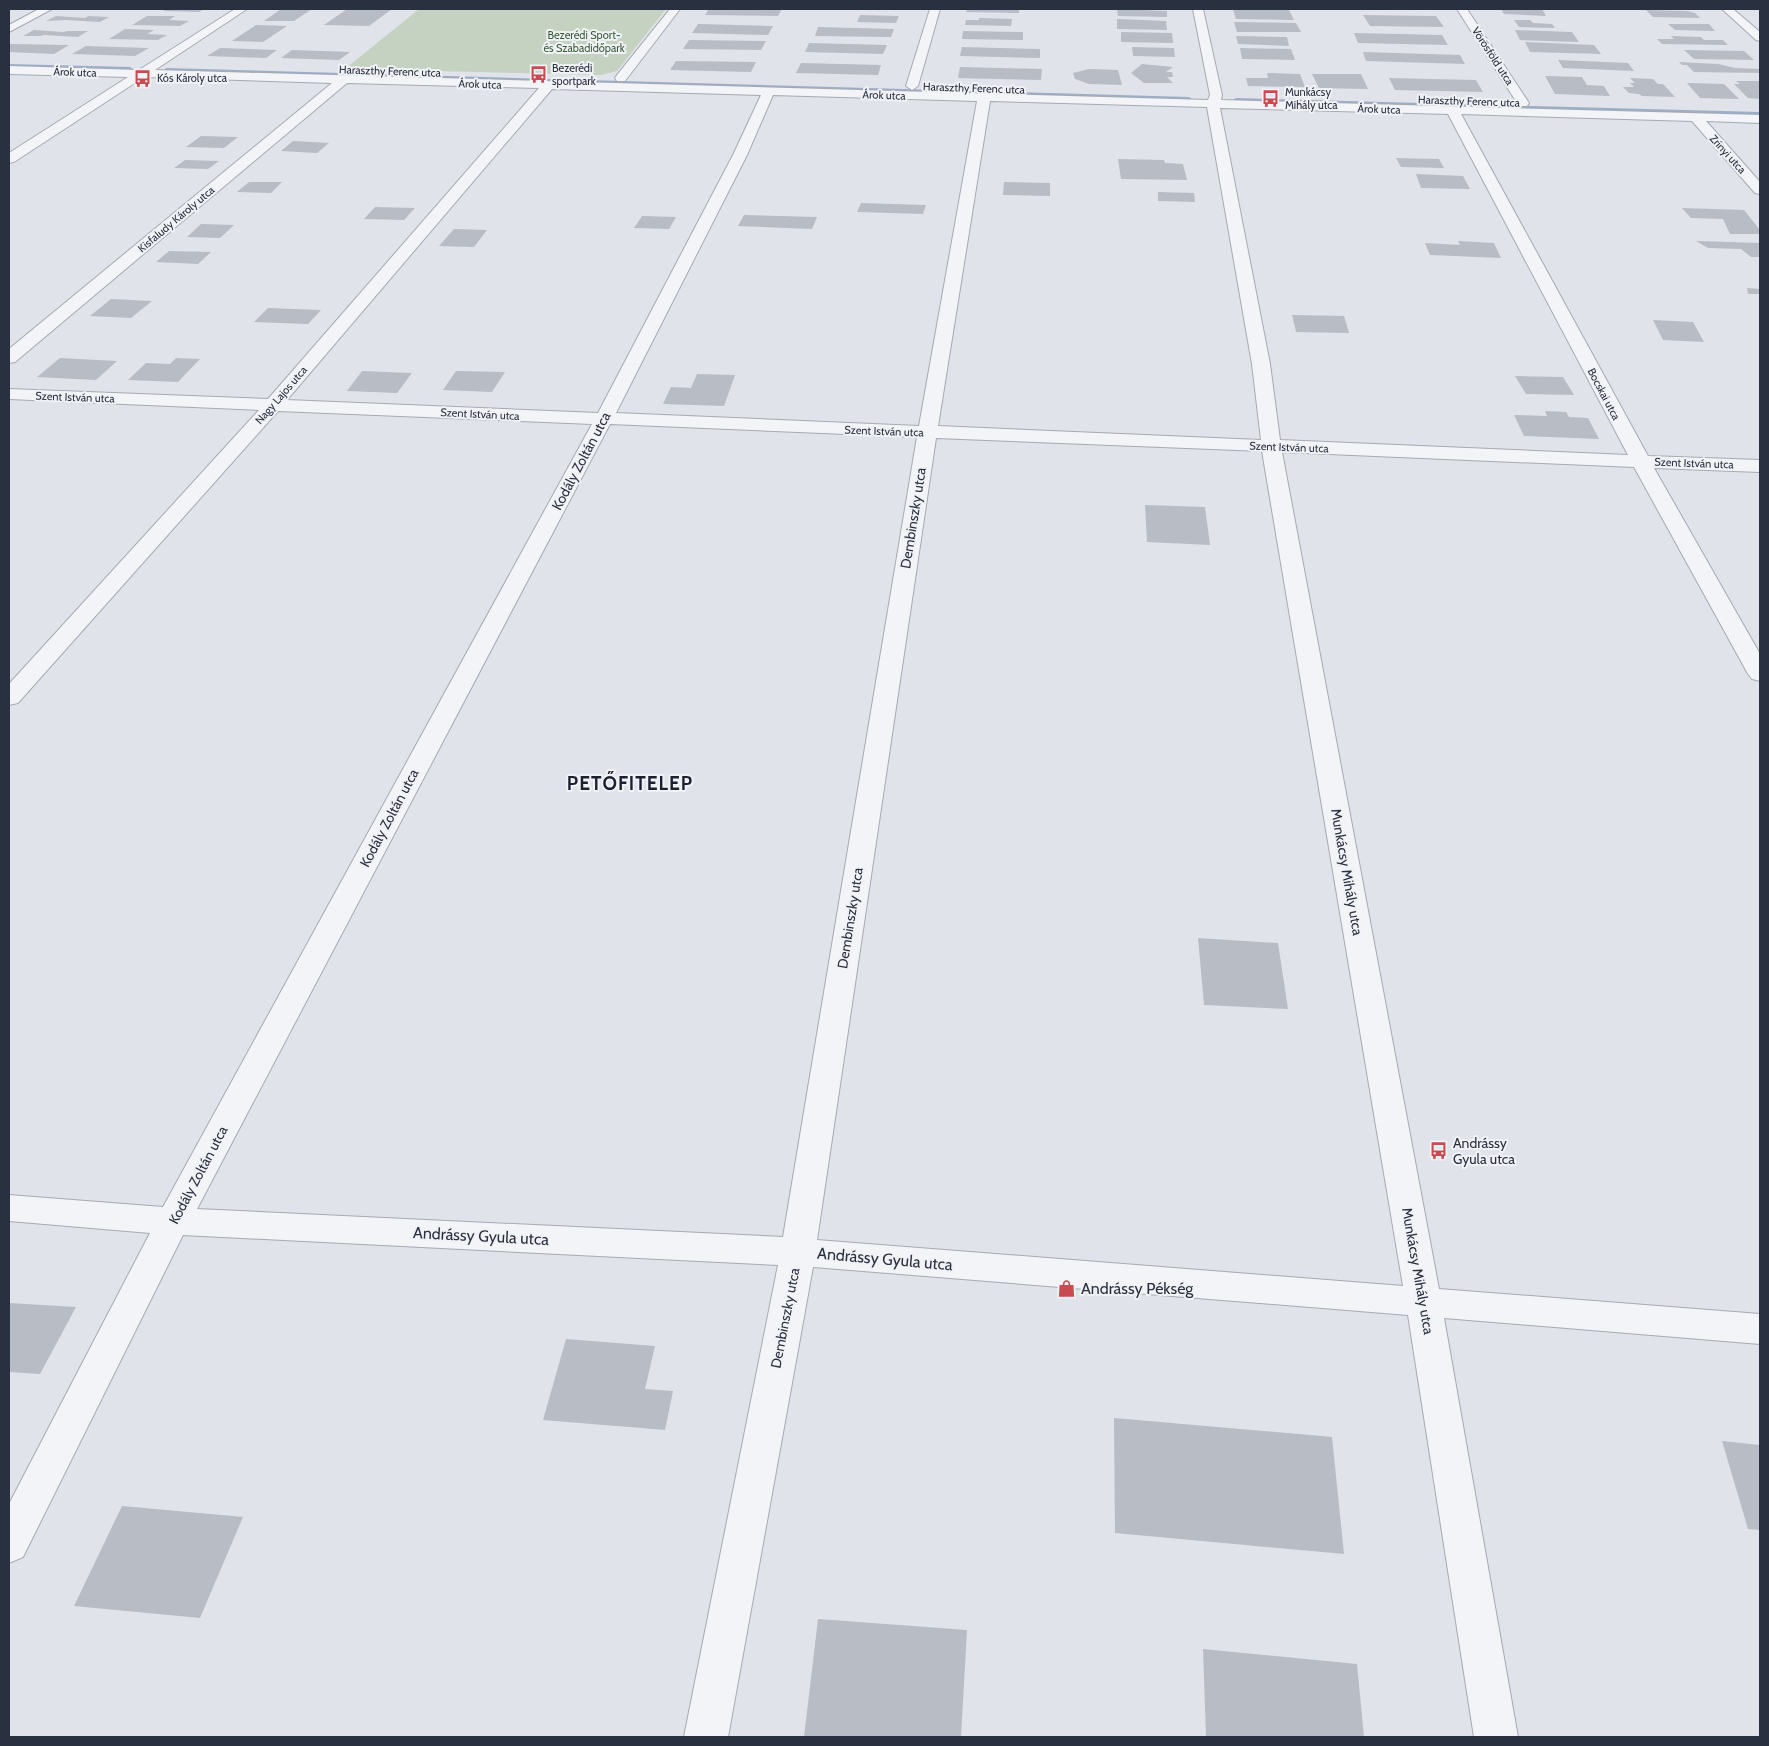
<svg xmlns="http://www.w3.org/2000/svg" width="1769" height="1746" font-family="Cabin,sans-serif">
<rect width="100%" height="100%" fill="#e0e3e9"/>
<polygon fill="#c5d2c2" points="419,9 666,9 617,71 601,75 345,69"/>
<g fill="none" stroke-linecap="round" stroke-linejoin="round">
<g fill="#9daec8" fill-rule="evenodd">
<polygon points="9,64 130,67 133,69 130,71 9,68"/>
<polygon points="166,68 1189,97 1192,99 1189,101 164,71"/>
<polygon points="1236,98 1760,112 1760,116 1234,101 1233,100"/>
</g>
</g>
<g fill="#b8bcc5">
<polygon points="166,9 204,9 199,12 163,11"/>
<polygon points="281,9 312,9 294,21 264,21"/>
<polygon points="347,9 392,9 369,26 324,25"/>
<polygon points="709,9 782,9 778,16 705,15"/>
<polygon points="967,9 996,9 1019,10 1019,13 966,12"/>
<polygon points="1117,9 1167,11 1167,17 1118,16"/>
<polygon points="1233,9 1289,10 1294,20 1236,19"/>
<polygon points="1501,9 1542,9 1546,16 1504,14"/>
<polygon points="1646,10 1687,11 1695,13 1700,18 1653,17"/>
<polygon points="860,15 899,16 896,23 857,22"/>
<polygon points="1363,15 1436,16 1444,27 1370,26"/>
<polygon points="56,16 85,18 88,16 109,17 100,22 66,20 46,21"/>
<polygon points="147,16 175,16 169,20 189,21 180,26 132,25"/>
<polygon points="979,18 1012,19 1011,26 965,25 966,20 979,20"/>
<polygon points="1117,19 1166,21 1167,30 1117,29"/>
<polygon points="1514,20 1530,20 1533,23 1552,24 1555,28 1519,27"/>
<polygon points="1234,22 1296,23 1301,32 1237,32"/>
<polygon points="698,24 773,26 768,35 692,33"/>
<polygon points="1668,24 1709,24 1715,31 1675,30"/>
<polygon points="256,25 287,26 263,42 232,41"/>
<polygon points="818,27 894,29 891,37 815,36"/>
<polygon points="125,29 154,30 147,34 167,35 158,40 109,39"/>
<polygon points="34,30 64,32 67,31 88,31 78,37 44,35 41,36 23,36"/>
<polygon points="1515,30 1572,32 1579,42 1520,40"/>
<polygon points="963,31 1023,32 1023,40 962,39"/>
<polygon points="1121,32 1172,33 1173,43 1121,42"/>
<polygon points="1354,33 1442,35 1448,45 1358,43"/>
<polygon points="1236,36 1287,37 1289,46 1238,44"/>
<polygon points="1671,36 1701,37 1704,40 1723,40 1728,45 1662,44 1657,39 1674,39"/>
<polygon points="689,40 766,41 761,50 683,49"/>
<polygon points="1525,42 1594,45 1601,54 1530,52"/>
<polygon points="809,43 887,45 883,54 805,52"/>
<polygon points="9,44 69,45 54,54 9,52"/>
<polygon points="86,46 149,48 135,56 72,54"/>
<polygon points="962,47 1040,49 1040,58 960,56"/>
<polygon points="1132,47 1174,48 1175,57 1133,56"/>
<polygon points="220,48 277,50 266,58 207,56"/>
<polygon points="1240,48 1291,49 1295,60 1242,59"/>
<polygon points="292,50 350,52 339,60 281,58"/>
<polygon points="1684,50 1744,51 1754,60 1694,59"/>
<polygon points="1363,52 1460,55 1465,64 1366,61"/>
<polygon points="1558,60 1628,63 1634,71 1563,68"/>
<polygon points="676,61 756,62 751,72 670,70"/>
<polygon points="1679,62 1718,64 1735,68 1760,69 1760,73 1694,72 1687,65 1682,65"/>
<polygon points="801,63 881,65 878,75 796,73"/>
<polygon points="1142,64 1173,67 1166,72 1172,72 1173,77 1167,77 1173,83 1144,83 1131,73"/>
<polygon points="960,67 1042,69 1041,80 958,78"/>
<polygon points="1089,69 1118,70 1122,85 1089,84 1075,79 1073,73"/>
<polygon points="1267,73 1300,74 1305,87 1248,86 1246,78 1268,78"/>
<polygon points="1312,74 1361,74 1368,89 1319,88"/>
<polygon points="1545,76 1582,77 1587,85 1604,86 1610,96 1555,94"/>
<polygon points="1389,78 1476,80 1483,92 1395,90"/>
<polygon points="1630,78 1653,79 1658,84 1663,84 1675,97 1642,96 1639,94 1629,93 1623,87 1634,87 1630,83 1635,83"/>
<polygon points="1736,81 1760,81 1760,99 1748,98 1734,84 1740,84"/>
<polygon points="1687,83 1724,84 1739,99 1700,98"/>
<polygon points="201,136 238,137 224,148 186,147"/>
<polygon points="293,141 329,143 317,153 281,151"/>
<polygon points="1396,158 1439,159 1444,168 1401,167"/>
<polygon points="1118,159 1164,160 1165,163 1183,164 1187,180 1121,179"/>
<polygon points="185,160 219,161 208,169 174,168"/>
<polygon points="1416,174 1463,176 1470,189 1421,188"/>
<polygon points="249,182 282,182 271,193 237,192"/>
<polygon points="1004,182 1050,183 1050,196 1003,195"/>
<polygon points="1158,192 1194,193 1195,202 1158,201"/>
<polygon points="861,203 926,205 923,214 857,212"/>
<polygon points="375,207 415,208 404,220 364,219"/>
<polygon points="1682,208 1744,210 1760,230 1760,234 1730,234 1723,219 1691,218"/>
<polygon points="744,215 817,217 812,229 738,226"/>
<polygon points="642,216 676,217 669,229 634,228"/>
<polygon points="201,224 234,225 220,238 187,237"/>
<polygon points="454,229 487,230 474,247 439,246"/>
<polygon points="1458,241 1494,243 1501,258 1430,255 1425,243 1460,245"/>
<polygon points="1696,241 1760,243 1760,257 1751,257 1741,249 1708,248"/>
<polygon points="169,251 211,252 198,264 156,262"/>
<polygon points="1747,288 1760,289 1760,294 1748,294"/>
<polygon points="111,299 152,301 131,318 90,316"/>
<polygon points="268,308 321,310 308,324 254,322"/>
<polygon points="1292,315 1344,316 1349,333 1296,332"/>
<polygon points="1653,320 1693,322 1704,342 1663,340"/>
<polygon points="60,358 117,361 96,380 37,377"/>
<polygon points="176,358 200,359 178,382 128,380 146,363 170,364"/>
<polygon points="362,371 412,373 397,393 347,391"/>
<polygon points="456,371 505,372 492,392 443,390"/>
<polygon points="697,374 735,375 724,406 663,404 671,387 691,388"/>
<polygon points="1515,376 1563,377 1574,395 1526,394"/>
<polygon points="1545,411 1566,412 1569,417 1588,418 1599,439 1524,436 1514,415 1547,416"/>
<polygon points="1145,505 1205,507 1210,545 1147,542"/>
<polygon points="1198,938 1278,943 1288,1009 1204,1005"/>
<polygon points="9,1303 76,1307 40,1374 9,1372"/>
<polygon points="566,1339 655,1346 645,1389 673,1391 665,1430 543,1420"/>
<polygon points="1114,1418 1332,1437 1344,1554 1115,1533"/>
<polygon points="1722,1441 1760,1445 1760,1530 1748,1529"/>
<polygon points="122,1506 243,1517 200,1618 74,1606"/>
<polygon points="818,1619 967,1630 961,1737 804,1737"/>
<polygon points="1203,1649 1357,1664 1364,1737 1206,1737"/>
</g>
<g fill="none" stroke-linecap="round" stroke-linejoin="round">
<defs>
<g id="minor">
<polygon points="39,9 52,9 9,32 9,25"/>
<path d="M235 9H247L155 70 1208 100 1210 95 1193 9H1203L1222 95 1221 100 1760 115V123L1706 121 1760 182V194L1755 193 1692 121 1461 114 1648 456 1760 460V472L1654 468 1760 654V681L1752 679 1748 674 1634 467 1282 452 1439 1289 1760 1314V1344L1444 1318 1518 1737H1474L1408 1315 813 1267 728 1737H684L778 1265 183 1235 23 1557 9 1563V1504L150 1233 9 1221V1195L163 1207 592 424 278 411 18 703 9 705V684L259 410 9 399V389L268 399 539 88 347 83 15 362 9 363V349L332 83 144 77 14 162 9 163V153L128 77 9 74V66L139 70ZM552 89 761 95 733 155 598 413 287 400ZM773 95 977 101 919 426 616 413 747 155ZM990 101 1207 107 1252 364 1261 440 938 426ZM1220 108 1448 114 1628 455 1280 440 1270 364ZM610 424 917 437 783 1237 197 1209ZM936 438 1262 451 1403 1286 817 1240Z"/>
<polygon points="670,9 680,9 625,81 617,81 615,78 617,75"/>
<polygon points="930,9 940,9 918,86 912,90 906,86"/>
<polygon points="1457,9 1467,9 1529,103 1527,106 1519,106"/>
<polygon points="1722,9 1733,9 1760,32 1760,41 1756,40"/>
</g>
</defs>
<use href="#minor" stroke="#a5aab3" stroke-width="2"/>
<use href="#minor" fill="#f3f4f7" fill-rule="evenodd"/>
</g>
<defs>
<symbol id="bus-bare" viewBox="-9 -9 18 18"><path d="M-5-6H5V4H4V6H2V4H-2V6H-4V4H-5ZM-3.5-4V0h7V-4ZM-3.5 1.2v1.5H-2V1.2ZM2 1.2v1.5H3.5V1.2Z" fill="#ca4a52" stroke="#f0f2f6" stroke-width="2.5" paint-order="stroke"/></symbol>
<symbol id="shop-bare" viewBox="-9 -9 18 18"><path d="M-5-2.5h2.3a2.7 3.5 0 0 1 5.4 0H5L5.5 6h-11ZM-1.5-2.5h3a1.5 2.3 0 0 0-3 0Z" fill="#ca4a52" stroke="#f0f2f6" stroke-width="2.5" paint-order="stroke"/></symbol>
</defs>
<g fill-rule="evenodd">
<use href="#bus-bare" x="526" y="62" width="25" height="25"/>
<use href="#bus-bare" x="130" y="66" width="25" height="25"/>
<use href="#bus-bare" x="1258" y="86" width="25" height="25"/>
<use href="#bus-bare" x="1426" y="1138" width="25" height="25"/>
<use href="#shop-bare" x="1054" y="1276" width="25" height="25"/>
</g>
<g text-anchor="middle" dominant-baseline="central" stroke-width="4" stroke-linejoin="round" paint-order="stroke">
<g font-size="11" fill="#3b5b37" stroke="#f0f2f6">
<text x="584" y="35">Bezerédi Sport-<tspan x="584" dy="13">és Szabadidőpark</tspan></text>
</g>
<g font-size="11" fill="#293040" stroke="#f0f2f6">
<text transform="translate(1493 56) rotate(57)">Vörösföld utca</text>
<text transform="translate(390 71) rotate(2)">Haraszthy Ferenc utca</text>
<text transform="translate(75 72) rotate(2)">Árok utca</text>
<text transform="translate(480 84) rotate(2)">Árok utca</text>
<text transform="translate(974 88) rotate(2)">Haraszthy Ferenc utca</text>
<text transform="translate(884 95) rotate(2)">Árok utca</text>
<text transform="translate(1469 101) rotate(2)">Haraszthy Ferenc utca</text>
<text transform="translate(1379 109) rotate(2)">Árok utca</text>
<text transform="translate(1728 154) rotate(48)">Zrínyi utca</text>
<text transform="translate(176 219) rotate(-40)">Kisfaludy Károly utca</text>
<text transform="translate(1604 394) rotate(62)">Bocskai utca</text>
<text transform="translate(281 395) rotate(-49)">Nagy Lajos utca</text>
<text transform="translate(75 397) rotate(2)">Szent István utca</text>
<text transform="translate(480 414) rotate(3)">Szent István utca</text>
<text transform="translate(884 431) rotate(2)">Szent István utca</text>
<text transform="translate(1289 447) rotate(2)">Szent István utca</text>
<text transform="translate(1694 463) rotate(2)">Szent István utca</text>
</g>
<g font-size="11" fill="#293040" stroke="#f0f2f6" text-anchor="start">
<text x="552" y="68">Bezerédi<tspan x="552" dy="13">sportpark</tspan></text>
<text x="157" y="78">Kós Károly utca</text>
<text x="1285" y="92">Munkácsy<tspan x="1285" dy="13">Mihály utca</tspan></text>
</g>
<g font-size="14" fill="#293040" stroke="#f0f2f6">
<text transform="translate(581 461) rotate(-62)">Kodály Zoltán utca</text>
<text transform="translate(913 518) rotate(-81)">Dembinszky utca</text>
<text transform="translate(389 818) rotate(-62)">Kodály Zoltán utca</text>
<text transform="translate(1347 872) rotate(80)">Munkácsy Mihály utca</text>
<text transform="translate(850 918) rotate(-81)">Dembinszky utca</text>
<text transform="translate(198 1175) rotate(-62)">Kodály Zoltán utca</text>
<text transform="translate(1418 1271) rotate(80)">Munkácsy Mihály utca</text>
<text transform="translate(785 1318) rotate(-79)">Dembinszky utca</text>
</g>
<g font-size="14" fill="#293040" stroke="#f0f2f6" text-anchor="start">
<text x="1453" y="1143">Andrássy<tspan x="1453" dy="16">Gyula utca</tspan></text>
</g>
<g font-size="16" fill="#293040" stroke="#f0f2f6">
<text transform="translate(481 1236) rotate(3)">Andrássy Gyula utca</text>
<text transform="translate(885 1259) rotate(5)">Andrássy Gyula utca</text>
</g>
<g font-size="16" fill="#293040" stroke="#f0f2f6" text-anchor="start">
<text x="1081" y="1288">Andrássy Pékség</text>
</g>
<g font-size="19" font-weight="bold" letter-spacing="1" fill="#1c2131" stroke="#f0f2f6">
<text x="630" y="783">PETŐFITELEP</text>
</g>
</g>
<rect width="1769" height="1746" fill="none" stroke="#293040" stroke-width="20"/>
</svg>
